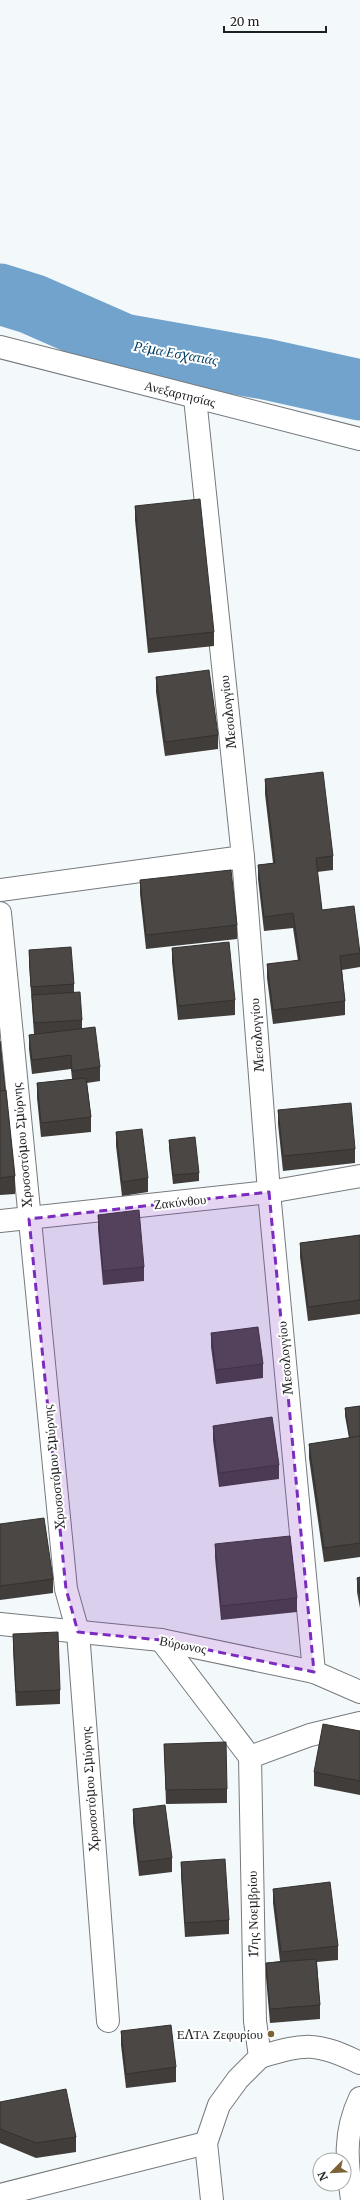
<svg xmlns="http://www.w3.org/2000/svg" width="360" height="2200" font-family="Merriweather,serif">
<rect width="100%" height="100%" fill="#f3f8fb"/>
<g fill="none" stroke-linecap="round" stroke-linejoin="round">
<polyline stroke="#71a3cd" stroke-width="61" points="0,294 32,304 123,344 265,369 360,390"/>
<defs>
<g id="minor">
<polyline points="0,347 360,439"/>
<polyline points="195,398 243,857 269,1192 314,1672"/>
<polyline points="0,890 243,857"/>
<polyline points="0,913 66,1589 78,1632 108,2021"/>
<polyline points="0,1221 269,1192 360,1176"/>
<polyline points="0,1624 161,1640 314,1672 360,1692"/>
<polyline points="161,1640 250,1757 255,2021 260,2057 238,2079 219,2105 206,2143 212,2200"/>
<polyline points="250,1757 310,1735 360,1723"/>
<path d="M260 2057C306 2043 316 2042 360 2063"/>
<polyline points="0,2195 206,2143"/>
<path d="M352 2200C347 2162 343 2134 360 2098"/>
</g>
</defs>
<use href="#minor" stroke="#767a7d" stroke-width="24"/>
<use href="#minor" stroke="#fff" stroke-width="22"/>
</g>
<g fill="#403d3a">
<polygon points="135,506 214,632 214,646 148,653 135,520"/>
<polygon points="156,677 218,735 218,749 165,756 156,692"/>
<polygon points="265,779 333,856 333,870 317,872 322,910 360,950 360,967 342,970 345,1001 345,1015 273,1024 267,978 267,964 298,961 293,928 264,931 258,879 258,865 273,863 265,794"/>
<polygon points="140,880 237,925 237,939 146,949 140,894"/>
<polygon points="172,948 235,1000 235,1015 178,1020 172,962"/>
<polygon points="29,950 74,984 74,992 82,1020 82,1028 100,1067 100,1081 87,1083 91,1117 91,1132 41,1137 37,1098 37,1083 72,1079 71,1069 32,1074 29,1049 29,1035 34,1034 29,964"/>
<polygon points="0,1041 15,1176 15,1194 0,1195"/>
<polygon points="278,1110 355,1149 355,1163 283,1171 278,1124"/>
<polygon points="116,1132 148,1178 148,1192 122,1196 116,1146"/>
<polygon points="169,1140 199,1173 199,1181 173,1184 169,1148"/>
<polygon points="98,1215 144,1267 144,1281 103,1285 98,1229"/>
<polygon points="360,1235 360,1314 308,1321 300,1257 300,1243"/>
<polygon points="211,1333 263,1364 263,1378 216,1384 211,1347"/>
<polygon points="360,1406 360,1557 324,1562 309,1458 309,1444 349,1438 345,1416 345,1408"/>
<polygon points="213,1426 279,1465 279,1479 219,1487 213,1440"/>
<polygon points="0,1524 53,1579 53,1593 0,1600"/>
<polygon points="215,1544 297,1598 297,1612 221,1620 215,1558"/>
<polygon points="360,1577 360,1608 357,1592 357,1578"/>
<polygon points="13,1634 60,1690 60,1704 16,1706 13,1649"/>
<polygon points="360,1731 360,1795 314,1786 314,1772"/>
<polygon points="164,1744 227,1789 227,1803 166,1804"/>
<polygon points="133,1809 172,1858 172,1872 139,1876 133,1823"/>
<polygon points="181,1862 229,1920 229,1934 185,1937 181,1876"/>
<polygon points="273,1889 338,1946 338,1960 317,1962 320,2005 320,2019 270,2023 266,1977 266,1963 280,1961 273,1903"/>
<polygon points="121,2031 176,2067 176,2082 126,2088 121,2045"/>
<polygon points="0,2102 76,2137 76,2152 36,2158 0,2143"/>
</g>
<g fill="#4a4744" stroke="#343230">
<polygon points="200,499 214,632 148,639 135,506"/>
<polygon points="209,670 218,735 165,742 156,677"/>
<polygon points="323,772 333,856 316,858 322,910 354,906 360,953 340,956 345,1001 273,1010 267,964 300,960 293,913 264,917 258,865 275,863 265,779"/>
<polygon points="231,870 237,925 146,935 140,880"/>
<polygon points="229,942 235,1000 178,1006 172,948"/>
<polygon points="71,947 74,984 31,987 29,950"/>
<polygon points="80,992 82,1020 34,1023 32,995"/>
<polygon points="95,1027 100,1067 72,1071 71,1055 32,1060 29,1035"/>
<polygon points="0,1041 5,1090 0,1091"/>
<polygon points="86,1078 91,1117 41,1123 37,1083"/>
<polygon points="6,1090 15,1176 0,1178 0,1091"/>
<polygon points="351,1103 355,1149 283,1156 278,1110"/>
<polygon points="142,1129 148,1178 122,1182 116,1132"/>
<polygon points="195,1137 199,1173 173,1175 169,1140"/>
<polygon points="139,1210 144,1267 103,1271 98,1215"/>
<polygon points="360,1235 360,1300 308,1307 300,1243"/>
<polygon points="258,1327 263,1364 216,1370 211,1333"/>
<polygon points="360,1406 360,1436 350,1438 345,1408"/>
<polygon points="272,1417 279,1465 219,1473 213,1426"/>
<polygon points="360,1436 360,1543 324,1548 309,1444"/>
<polygon points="44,1518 53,1579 0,1586 0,1524"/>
<polygon points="290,1536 297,1598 221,1606 215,1544"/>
<polygon points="360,1577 360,1594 357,1578"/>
<polygon points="58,1632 60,1690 16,1692 13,1634"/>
<polygon points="323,1724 360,1731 360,1781 314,1772"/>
<polygon points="226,1742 227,1789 166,1790 164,1744"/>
<polygon points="165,1805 172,1858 139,1862 133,1809"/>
<polygon points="225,1859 229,1920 185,1923 181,1862"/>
<polygon points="330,1882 338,1946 281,1952 273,1889"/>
<polygon points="316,1959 320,2005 270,2009 266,1963"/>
<polygon points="171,2025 176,2067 126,2074 121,2031"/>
<polygon points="66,2089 76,2137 36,2143 0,2129 0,2102"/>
</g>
<path fill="#7b2cbf" fill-opacity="0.2" stroke="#7b2cbf" stroke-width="3" stroke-dasharray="8 5" stroke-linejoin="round" d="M269 1192 314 1672 161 1640 78 1632 66 1589 29 1219Z"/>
<circle fill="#7c6234" stroke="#fff" stroke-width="1.5" cx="271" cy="2034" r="4"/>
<g text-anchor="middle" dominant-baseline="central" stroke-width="4" stroke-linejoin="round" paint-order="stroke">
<g font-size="13" fill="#1e1f21" stroke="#fff">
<text transform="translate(180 394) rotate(14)">Ανεξαρτησίας</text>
<text transform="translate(228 712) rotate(-96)">Μεσολογγίου</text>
<text transform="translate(257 1035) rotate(-94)">Μεσολογγίου</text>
<text transform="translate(22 1145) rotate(-95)">Χρυσοστόμου Σμύρνης</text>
<text transform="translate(180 1202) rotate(-6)">Ζακύνθου</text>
<text transform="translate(285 1358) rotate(-95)">Μεσολογγίου</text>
<text transform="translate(54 1467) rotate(-96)">Χρυσοστόμου Σμύρνης</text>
<text transform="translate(183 1645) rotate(11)">Βύρωνος</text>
<text transform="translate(90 1789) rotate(-94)">Χρυσοστόμου Σμύρνης</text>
<text transform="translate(253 1914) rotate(-91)">17ης Νοεμβρίου</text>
</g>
<g font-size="13" fill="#1e1f21" stroke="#fff" text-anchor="end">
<text x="263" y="2034">ΕΛΤΑ Ζεφυρίου</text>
</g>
<g font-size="14" font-style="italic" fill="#004067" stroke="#fff">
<text transform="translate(176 353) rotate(10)">Ρέμα Εσχατιάς</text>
</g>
</g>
<g transform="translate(332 2172) rotate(246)"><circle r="19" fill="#ffffff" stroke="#a5a5a6"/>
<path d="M0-3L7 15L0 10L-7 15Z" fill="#7c6234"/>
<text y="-6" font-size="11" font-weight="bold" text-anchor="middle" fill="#1e1f21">N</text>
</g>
<path d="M224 26v6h102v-6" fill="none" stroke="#1e1f21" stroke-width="2"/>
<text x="230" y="26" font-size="12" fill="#1e1f21" stroke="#ffffff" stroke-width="3" paint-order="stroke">20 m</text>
</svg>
